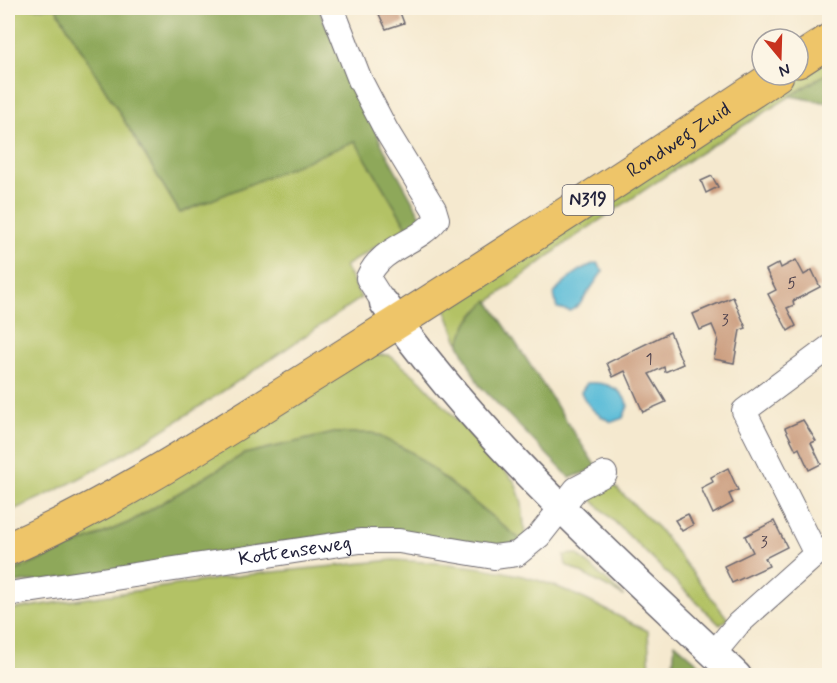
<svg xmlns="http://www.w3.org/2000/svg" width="837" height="683" font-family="Mynerve,sans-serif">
<rect width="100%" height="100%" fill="#fcf5e5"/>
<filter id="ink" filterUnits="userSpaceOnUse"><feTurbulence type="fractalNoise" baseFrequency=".0167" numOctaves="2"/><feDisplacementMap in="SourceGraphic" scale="12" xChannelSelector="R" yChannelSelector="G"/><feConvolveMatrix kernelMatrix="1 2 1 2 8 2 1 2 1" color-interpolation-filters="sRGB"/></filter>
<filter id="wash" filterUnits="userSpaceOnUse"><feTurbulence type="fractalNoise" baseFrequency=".008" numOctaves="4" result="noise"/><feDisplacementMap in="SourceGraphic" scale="24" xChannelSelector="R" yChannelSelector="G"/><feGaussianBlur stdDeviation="1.35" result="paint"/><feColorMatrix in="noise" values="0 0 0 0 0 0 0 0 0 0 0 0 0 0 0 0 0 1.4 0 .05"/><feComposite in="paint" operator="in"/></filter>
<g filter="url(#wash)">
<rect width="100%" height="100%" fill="#f5e9cf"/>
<g fill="#b3c265" stroke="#6a7250" stroke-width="1.5">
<path d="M16 8H56L180 213 355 140 407 227 345 266 361 298 342 311C237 381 123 465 8 512V11Z"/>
<polygon points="829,52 829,72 695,156 566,243 477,311 468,322 459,344 442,301"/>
<polygon points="366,355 389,355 420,380 515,482 522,503 525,536 521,540 411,452 373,433 334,433 244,454 130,522 8,574 8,559"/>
<polygon points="604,476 658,528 728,619 720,625 582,490"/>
<polygon points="577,554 624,596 566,565 564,555"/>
<path d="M393 560C446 563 502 567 552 585 585 597 616 616 648 631L650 675H8V610L244 575Z"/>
</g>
<g fill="#8ea85a" stroke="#58654a" stroke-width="1.5">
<polygon points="56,8 318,8 384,149 422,218 407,227 355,141 180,213"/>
<polygon points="829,72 829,103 790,96"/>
<polygon points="488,300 597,468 570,478 479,385 459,344 468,322"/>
<polygon points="334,433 373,433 411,452 521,540 518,544 499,545 434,537 8,584 8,574 130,522 244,454"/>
<polygon points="675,643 712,675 672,675"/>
</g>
<g fill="#5abcd8" stroke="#3e6f8a" stroke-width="1.5">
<path d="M597 263 603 271 580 304 570 311 557 308 554 294C564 281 581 267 597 263Z"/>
<path d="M587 383C604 382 623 387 628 406L623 418 612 422C598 416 587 407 581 392Z"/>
</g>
<g id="blocks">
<g fill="#ca9b7d">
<polygon points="380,8 404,8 399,10 404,23 386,29 378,12 381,11"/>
<polygon points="712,176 718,187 706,193 701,181"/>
<polygon points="796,260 804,275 812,270 820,287 793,301 794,305 787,308 796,326 788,331 768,294 776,290 766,270 779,263 781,268"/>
<polygon points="733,297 746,328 740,330 734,363 714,359 718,339 712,325 700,330 693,314"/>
<polygon points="670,332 683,364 665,372 664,367 649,374 666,402 643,412 625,371 613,377 607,363"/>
<polygon points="803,420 816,441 811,443 821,464 809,470 799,448 796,450 785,428"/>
<polygon points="728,468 738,490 729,494 733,503 713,514 701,488 713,482 711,477"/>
<polygon points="688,514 693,525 682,531 675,520"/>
<polygon points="774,521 787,547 765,558 769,566 732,583 724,566 753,552 745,536"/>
</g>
</g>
</g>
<g filter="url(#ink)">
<use href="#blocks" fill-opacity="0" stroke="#6c686f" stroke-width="1.5"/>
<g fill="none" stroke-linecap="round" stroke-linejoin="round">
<defs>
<g id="minor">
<path d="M332 8 360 80 386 130 434 209 437 219C418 244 381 246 368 278L384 303"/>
<polyline points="816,554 744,411 830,347"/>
<path id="s1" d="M8 594 360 541H399L494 557 517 554 539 536 576 489 605 474"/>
<polyline points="714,653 738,624 816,554 830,548"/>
</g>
<path id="tertiary" d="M384 303C482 443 614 558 737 676"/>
<g id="primary">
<polyline points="798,61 830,40"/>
<path id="s2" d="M8 549C122 499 225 430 331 364 481 270 630 173 777 75"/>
</g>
</defs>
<use href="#minor" stroke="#6c686f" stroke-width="26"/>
<use href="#tertiary" stroke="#6c686f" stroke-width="31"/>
<use href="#primary" stroke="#6c686f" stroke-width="35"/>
<use href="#minor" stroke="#fff" stroke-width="24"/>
<use href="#tertiary" stroke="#fff" stroke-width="28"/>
<use href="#primary" stroke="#eec569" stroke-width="33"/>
</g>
</g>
<g text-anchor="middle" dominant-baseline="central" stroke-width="6" stroke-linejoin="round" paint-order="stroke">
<g font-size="16" fill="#4c404c">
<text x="792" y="283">5</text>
<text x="725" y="320">3</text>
<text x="649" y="359">1</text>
<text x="764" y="542">3</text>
</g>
<rect fill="#fcf5e5" stroke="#63616e" stroke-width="1.5" x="562.5" y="185" width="51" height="30" rx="4.5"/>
<g font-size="18" font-weight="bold" fill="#22223b">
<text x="588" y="200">N319</text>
</g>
<g font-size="20" fill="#22223b" stroke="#fcf5e5">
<text stroke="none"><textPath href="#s2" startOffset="786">Rondweg Zuid</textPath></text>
<text stroke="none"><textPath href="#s1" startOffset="290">Kottenseweg</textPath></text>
</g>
</g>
<rect width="837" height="683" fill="none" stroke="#fcf5e5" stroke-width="30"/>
<g transform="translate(780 57) rotate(161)"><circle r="28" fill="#fcf5e5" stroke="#a5a1a1" stroke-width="1.5"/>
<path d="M0-4.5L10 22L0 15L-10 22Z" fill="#c8321e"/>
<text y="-9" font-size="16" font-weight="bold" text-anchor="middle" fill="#22223b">N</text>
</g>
</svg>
